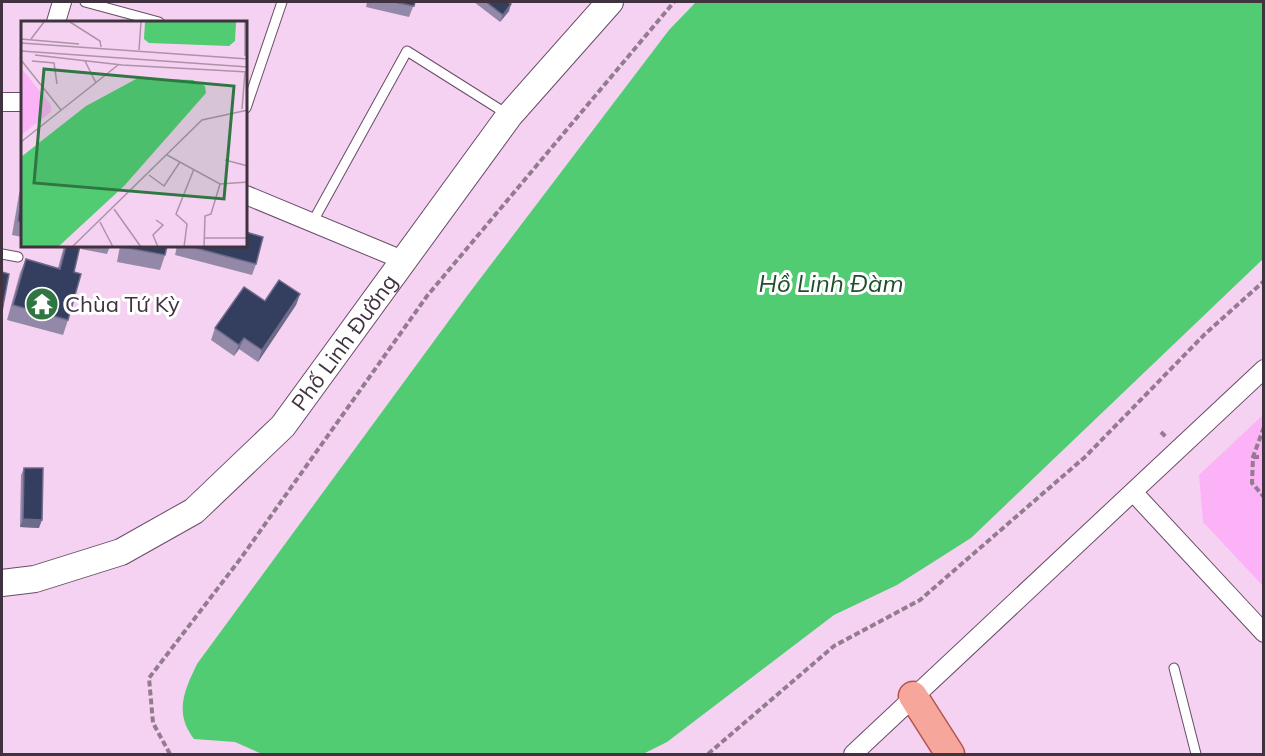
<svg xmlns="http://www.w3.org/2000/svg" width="1265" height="756" font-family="Mulish,sans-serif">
<rect width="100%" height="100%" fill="#f5d2f1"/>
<polygon fill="#fcb2f6" points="1263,415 1263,586 1203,522 1199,475"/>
<path fill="#51cc73" d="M696 2H1263V259L971 538 897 585 834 615 667 742 643 754H262L235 742 194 739C174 713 184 691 197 664L467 296 669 30Z"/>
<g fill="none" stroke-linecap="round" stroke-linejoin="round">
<defs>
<g id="lane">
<polyline points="85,2 159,22"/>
<polyline points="246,108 282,2"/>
<polyline points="312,223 407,51 507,114"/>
<polyline points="2,254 18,257"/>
<polyline points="1174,668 1196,754"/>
</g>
<g id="street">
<polyline points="56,22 62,2"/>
<polyline points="2,102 22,102"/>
<polyline points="246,195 405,261"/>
<polyline points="1134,493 1264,633"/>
<polyline points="853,754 1264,369"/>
</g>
<g id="secondary">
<path id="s1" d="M2 583 35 579 121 552 194 511 283 426 509 116 610 2"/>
</g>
<polyline id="primary" points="913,696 950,754"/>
</defs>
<use href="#lane" stroke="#694c67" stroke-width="11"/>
<use href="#street" stroke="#694c67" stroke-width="20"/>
<use href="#secondary" stroke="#694c67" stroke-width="28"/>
<use href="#primary" stroke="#b45650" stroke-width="31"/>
<g stroke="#937c90" stroke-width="4" stroke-dasharray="6 3" stroke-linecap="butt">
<polyline points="1264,427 1253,457 1252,483 1264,497"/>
<polyline points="1161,432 1167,438"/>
<polyline points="1253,457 1264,457"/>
<polyline points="170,754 153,723 149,678 241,558 427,296 674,2"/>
<polyline points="708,754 834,646 920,600 1085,457 1205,334 1264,281"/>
</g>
<use href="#lane" stroke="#fff" stroke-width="9"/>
<use href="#street" stroke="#fff" stroke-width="18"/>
<use href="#secondary" stroke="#fff" stroke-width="26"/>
<use href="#primary" stroke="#f7a69b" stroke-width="28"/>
</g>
<g fill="#9488a8">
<polygon points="367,2 415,2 409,17 366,7"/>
<polygon points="474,2 508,2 509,11 500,22"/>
<polygon points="22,185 22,237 12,235 19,194"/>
<polygon points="64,246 80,246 74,272 68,320 63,335 7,320 20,273 26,259 58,268"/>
<polygon points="81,246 110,246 107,254 81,249"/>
<polygon points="120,246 167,246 165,255 160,270 117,262"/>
<polygon points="177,246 246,246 256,264 252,275 175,255"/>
<polygon points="300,294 296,305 258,362 239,349 234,356 211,340 215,328 265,301"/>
<polygon points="24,468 39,528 20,527 21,475"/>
</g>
<g fill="#6e6a8a">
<polygon points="511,4 509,11 500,22 503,15"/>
<polygon points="300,294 296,305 258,362 262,350"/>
<polygon points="244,338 239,349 234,356 239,345"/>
<polygon points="23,519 42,520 39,528 20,527"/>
</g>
<g fill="#343e5e" stroke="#6e6a8a" stroke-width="1.5">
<polygon points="394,2 415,2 414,6"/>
<polygon points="486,2 508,2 511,4 503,15"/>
<polygon points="22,192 22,222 18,221"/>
<polygon points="246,232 263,237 256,264 188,246 246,246"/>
<polygon points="66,246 80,246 74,272 81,274 68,320 13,305 26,259 60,269"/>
<polygon points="122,246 167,246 165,255 122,247"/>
<polygon points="2,272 9,274 2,311"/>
<polygon points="279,280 300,294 262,350 244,338 239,345 215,328 244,287 265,301"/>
<polygon points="24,468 43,468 42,520 23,519"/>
</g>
<defs>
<symbol id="temple-disc" viewBox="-11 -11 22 22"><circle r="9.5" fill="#307642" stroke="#fff"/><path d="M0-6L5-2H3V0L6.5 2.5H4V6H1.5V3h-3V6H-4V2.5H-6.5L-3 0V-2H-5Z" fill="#fff"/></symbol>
</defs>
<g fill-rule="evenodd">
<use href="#temple-disc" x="23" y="285" width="38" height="38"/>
</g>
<g text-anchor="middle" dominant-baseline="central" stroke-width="6" stroke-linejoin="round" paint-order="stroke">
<g font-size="22" fill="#40323e" stroke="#fff" text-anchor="start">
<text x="65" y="304">Chùa Tứ Kỳ</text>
</g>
<g font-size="22" fill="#40323e" stroke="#fff">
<text stroke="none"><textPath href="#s1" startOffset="434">Phố Linh Đường</textPath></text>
</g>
<g font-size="24" font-style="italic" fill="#1f4f2b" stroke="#fff">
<text x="831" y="283">Hồ Linh Đàm</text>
</g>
</g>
<g transform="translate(21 21)">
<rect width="226" height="226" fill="#f5d2f1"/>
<path d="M0 47 30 84V91L0 114Z" fill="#fcb2f6"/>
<path d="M124 1H215L214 20 208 25 128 22 123 18ZM117 57 172 59 184 65 185 72 103 165 37 226H0V136L65 85Z" fill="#51cc73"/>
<path fill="none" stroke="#ad92a9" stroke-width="1.5" d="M49 1 79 20 80 26M224 1V35M0 18 58 23M10 18 23 1M0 22 227 38M118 29 120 1M0 30 227 46M14 34 101 44 227 51M0 39 40 89M11 40 33 42 36 63M64 40 75 62M221 88 224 51M0 121 97 44M146 134 199 163 227 161M204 139 227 145M128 154 143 165 159 141M93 188 120 226M135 199 142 204 132 214 137 226M79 201 92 226M183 217H227M51 226 181 99 227 89M163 226 166 203 155 193 173 148M183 226 184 195 190 193 199 163"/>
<path fill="#307642" fill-opacity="0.15" stroke="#307642" stroke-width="3" d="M23 48 213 65 203 178 13 162Z"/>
<rect width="226" height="226" fill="none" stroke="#40323e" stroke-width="3"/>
</g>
<rect width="1265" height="756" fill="none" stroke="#40323e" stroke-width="6"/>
</svg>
